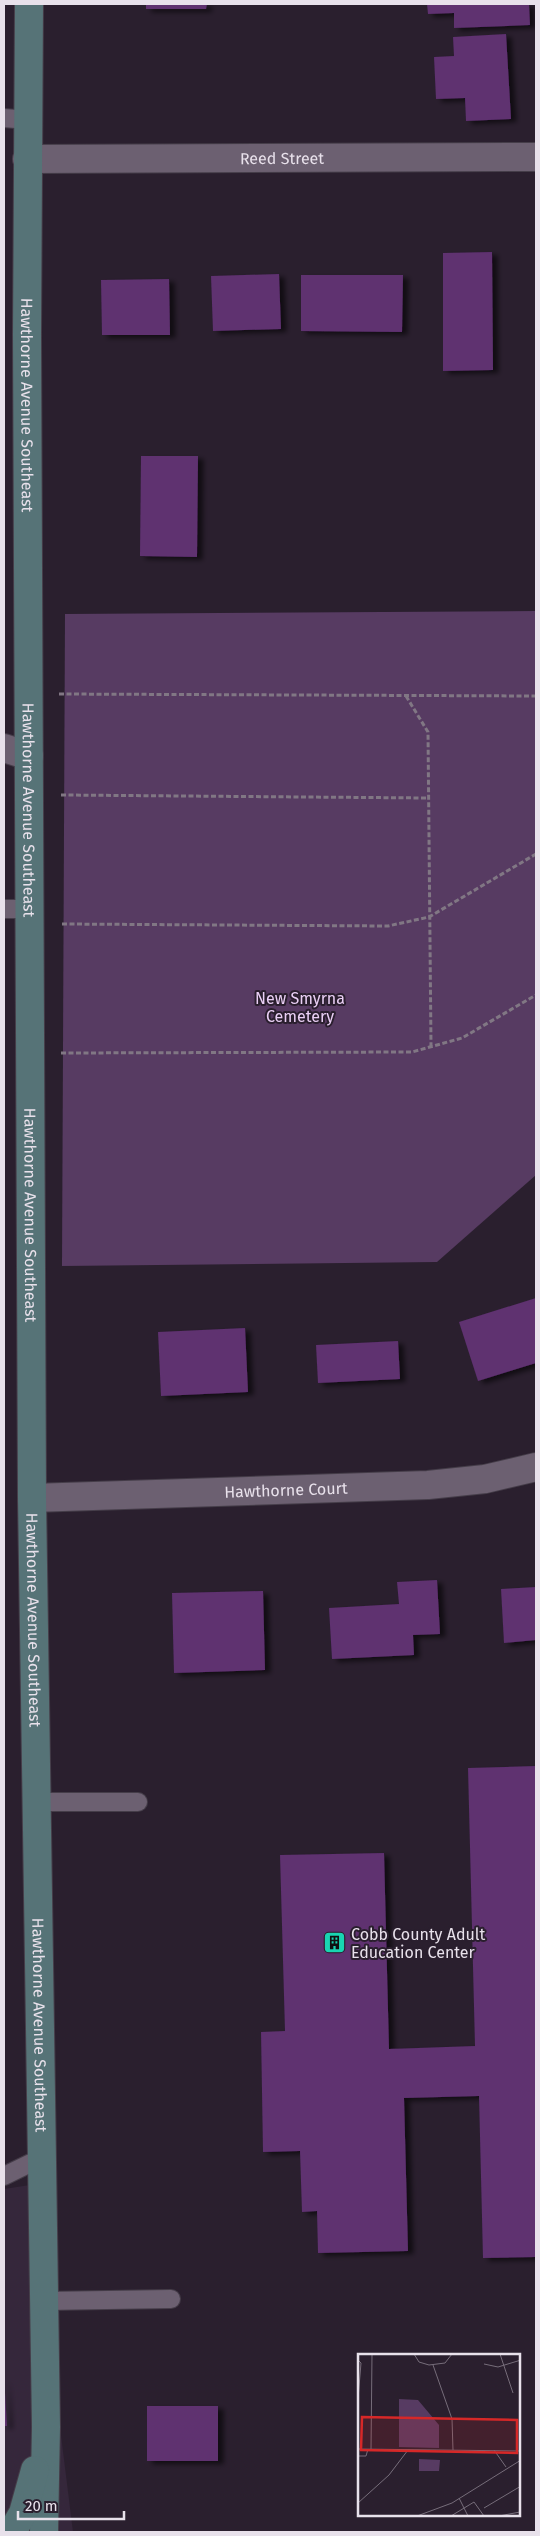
<svg xmlns="http://www.w3.org/2000/svg" width="540" height="2536" font-family="'Fira Sans',sans-serif">
<defs>
<filter id="shadow"><feDropShadow dx="5.5" dy="3" stdDeviation="2.5" flood-color="#0009"/></filter>
</defs>
<rect width="100%" height="100%" fill="#2a1f2e"/>
<polygon fill="#35273b" points="30,2185 73,2532 4,2532 4,2189"/>
<polygon fill="#573b62" points="536,611 536,1175 437,1262 62,1266 65,614"/>
<g fill="#5e3070" filter="url(#shadow)">
<polygon points="146,4 207,4 206,9 146,9"/>
<polygon points="427,4 529,4 530,25 454,28 454,13 428,14"/>
<polygon points="506,34 511,119 466,121 465,98 436,99 434,57 454,56 453,37"/>
<polygon points="492,252 493,370 443,371 443,253"/>
<polygon points="279,274 281,329 213,331 211,276"/>
<polygon points="301,275 403,275 402,332 301,331"/>
<polygon points="169,279 170,335 102,335 101,280"/>
<polygon points="141,456 198,456 197,557 140,556"/>
<polygon points="536,1298 536,1363 478,1381 459,1322"/>
<polygon points="245,1328 248,1392 161,1396 158,1332"/>
<polygon points="398,1341 400,1379 318,1383 316,1345"/>
<polygon points="437,1580 440,1634 413,1635 414,1655 332,1659 329,1608 399,1604 397,1582"/>
<polygon points="536,1587 536,1640 504,1643 501,1589"/>
<polygon points="263,1591 265,1670 174,1673 172,1593"/>
<polygon points="536,1766 536,2257 483,2258 479,2096 404,2098 408,2251 318,2253 317,2211 302,2212 300,2151 263,2152 261,2032 285,2031 280,1855 384,1853 389,2049 475,2046 468,1768"/>
<polygon points="4,2377 7,2426 4,2426"/>
<rect x="147" y="2406" width="71" height="55"/>
</g>
<g fill="none" stroke-linecap="round" stroke-linejoin="round">
<defs>
<g id="lane">
<polyline points="4,118 28,120"/>
<polyline points="4,909 30,909"/>
<polyline points="36,1802 138,1802"/>
<polyline points="4,2176 41,2158"/>
<polyline points="44,2301 171,2299"/>
</g>
<g id="street">
<path id="s1" d="M27 159 536 157"/>
<polyline points="4,748 29,756"/>
<path id="s2" d="M32 1498 428 1485 485 1479 536 1467"/>
</g>
<g id="secondary">
<path id="s3" d="M29 4 27 335 32 1498 46 2427 44 2532"/>
<polyline points="12,2532 23,2513 35,2470"/>
</g>
</defs>
<use href="#lane" stroke="#453d49" stroke-width="20"/>
<use href="#street" stroke="#453d49" stroke-width="30"/>
<use href="#secondary" stroke="#453d49" stroke-width="30"/>
<g stroke="#817784" stroke-width="3" stroke-dasharray="5 2.5" stroke-linecap="butt">
<polyline points="59,694 536,696"/>
<polyline points="406,696 428,732 431,1046"/>
<polyline points="61,795 428,798"/>
<polyline points="62,924 388,926 429,917 536,854"/>
<polyline points="61,1053 412,1052 462,1038 536,995"/>
</g>
<use href="#lane" stroke="#6c6071" stroke-width="18"/>
<use href="#street" stroke="#6c6071" stroke-width="28"/>
<use href="#secondary" stroke="#567377" stroke-width="28"/>
</g>
<defs>
<symbol id="building-square" viewBox="-11 -11 22 22"><rect x="-9" y="-9" width="18" height="18" rx="4" fill="#19d5b2" stroke="#2a1f2e"/><path d="M-4-6H4V6H1V3H-1V6H-4ZM-2.5-4.3h1.7v1.8h-1.7ZM.8-4.3h1.7v1.8H.8ZM-2.5-1h1.7V.8h-1.7ZM.8-1h1.7V.8H.8Z" fill="#111"/></symbol>
</defs>
<g fill-rule="evenodd">
<use href="#building-square" x="322" y="1930" width="25" height="25"/>
</g>
<g text-anchor="middle" dominant-baseline="central" stroke-width="4" stroke-linejoin="round" paint-order="stroke">
<g font-size="16" fill="#e8e1eb" stroke="#2a1f2e">
<text stroke="none"><textPath href="#s1" startOffset="255">Reed Street</textPath></text>
<text stroke="none"><textPath href="#s3" startOffset="401">Hawthorne Avenue Southeast</textPath></text>
<text stroke="none"><textPath href="#s3" startOffset="806">Hawthorne Avenue Southeast</textPath></text>
<text stroke="none"><textPath href="#s3" startOffset="1211">Hawthorne Avenue Southeast</textPath></text>
<text stroke="none"><textPath href="#s2" startOffset="254">Hawthorne Court</textPath></text>
<text stroke="none"><textPath href="#s3" startOffset="1616">Hawthorne Avenue Southeast</textPath></text>
<text stroke="none"><textPath href="#s3" startOffset="2021">Hawthorne Avenue Southeast</textPath></text>
</g>
<g font-size="16" fill="#eacff5" stroke="#2a1f2e">
<text x="300" y="998">New Smyrna<tspan x="300" dy="18">Cemetery</tspan></text>
</g>
<g font-size="16" fill="#e8e1eb" stroke="#2a1f2e" text-anchor="start">
<text x="351" y="1934">Cobb County Adult<tspan x="351" dy="18">Education Center</tspan></text>
</g>
</g>
<g transform="translate(358 2354)">
<rect width="162" height="162" fill="#2a1f2e"/>
<path d="M41 45 60 46 81 71V94L41 93ZM61 105 82 106 81 117H61Z" fill="#573b62"/>
<path fill="none" stroke="#766d7a" stroke-width="1" d="M56 0 61 8 71 11 87 9 94 0M142 0 155 39M0 6 3 9 0 45M126 10 140 13 163 6M75 11 94 65 95 96M0 95 163 97M13 95 14 0M136 96 148 113M0 102H8L10 95M101 144 110 162M0 149 31 121 50 96M126 154 163 132M59 162 94 149 163 106M93 162 116 148 126 162M141 162 162 158"/>
<path fill="#d62828" fill-opacity="0.15" stroke="#d62828" stroke-width="2.5" d="M4 63 159 66V99L3 96Z"/>
<rect width="162" height="162" fill="none" stroke="#e8e1eb" stroke-width="2.5"/>
</g>
<rect width="540" height="2536" fill="none" stroke="#e8e1eb" stroke-width="10"/>
<path d="M18 2511v8h106v-8" fill="none" stroke="#e8e1eb" stroke-width="2.5"/>
<text x="25" y="2511" font-size="15" fill="#e8e1eb" stroke="#2a1f2e" stroke-width="4" paint-order="stroke">20 m</text>
</svg>
